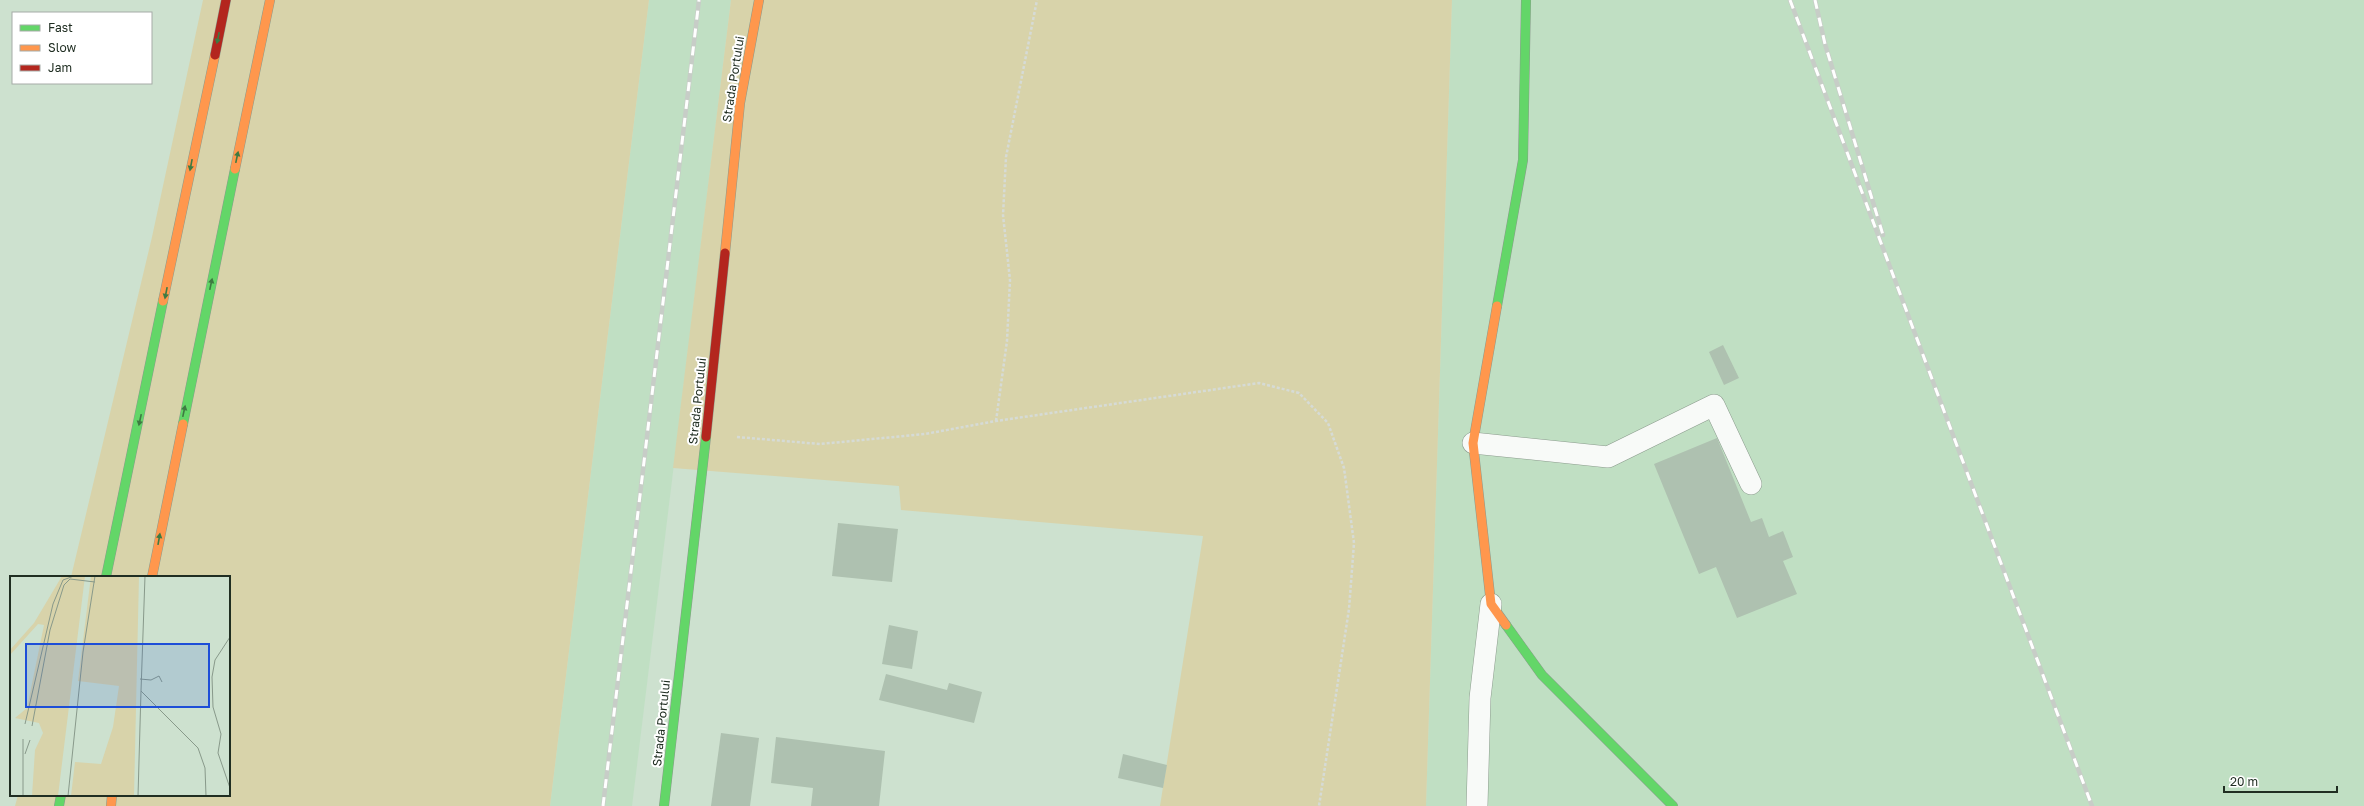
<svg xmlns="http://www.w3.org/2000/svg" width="2364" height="806" font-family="'Golos Text',sans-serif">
<rect width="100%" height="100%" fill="#cde1cf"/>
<g fill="#c0dfc3">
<polygon points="649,0 731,0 632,806 550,806"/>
<polygon points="1452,0 2364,0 2364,806 1426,806"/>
</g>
<g fill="#d8d3aa">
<polygon points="203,0 649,0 550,806 15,806 18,795 229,795 229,577 71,577 152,237"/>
<polygon points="731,0 1452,0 1426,806 1160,806 1203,536 901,510 899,486 673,468"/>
</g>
<g fill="#aec1b0">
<polygon points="1723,345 1739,378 1724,385 1709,352"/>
<polygon points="1717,438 1751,522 1762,518 1769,537 1783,531 1793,557 1783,561 1797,594 1737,618 1716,567 1699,574 1654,464"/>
<polygon points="838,523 898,529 892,582 832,576"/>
<polygon points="889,625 918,631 912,669 882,664"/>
<polygon points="886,674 947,690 949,683 982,692 974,723 879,700"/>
<polygon points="721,733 759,738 750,806 711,806"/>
<polygon points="776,737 885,751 879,806 811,806 813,788 771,783"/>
<polygon points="1123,754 1167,765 1163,788 1118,778"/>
</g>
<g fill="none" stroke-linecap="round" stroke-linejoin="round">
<defs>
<g id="lane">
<polyline points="1473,443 1608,457 1714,405 1751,484"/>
<polyline points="1477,806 1480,698 1491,604"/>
</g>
<g id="fast">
<polyline points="1497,306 1523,160 1526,0"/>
<polyline points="183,424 235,169"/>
<polyline points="106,577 163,301"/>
<polyline points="1506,625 1542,675 1673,806"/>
<polyline points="59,806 61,795"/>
<polyline points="664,806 706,437"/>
</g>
<g id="slow">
<polyline points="235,169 270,0"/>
<polyline points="725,253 740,103 759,0"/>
<polyline points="163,301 215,55"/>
<polyline points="1497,306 1473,443 1491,604 1506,625"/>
<polyline points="152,577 183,424"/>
<polyline points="111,806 112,795"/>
</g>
<g id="jam">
<polyline points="215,55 226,0"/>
<polyline points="706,437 725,253"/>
</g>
</defs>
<use href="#lane" stroke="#8b9b8d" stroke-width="22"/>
<use href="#fast" stroke="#8b9b8d" stroke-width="10"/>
<use href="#slow" stroke="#8b9b8d" stroke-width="10"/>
<use href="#jam" stroke="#8b9b8d" stroke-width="10"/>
<g stroke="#d6dbd6" stroke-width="2.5" stroke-dasharray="3 2" stroke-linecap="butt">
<polyline points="996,421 1007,341 1010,280 1003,215 1006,157 1037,0"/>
<polyline points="737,437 820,444 925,434 996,421 1259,383 1299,393 1328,423 1344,468 1354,543 1349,609 1319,806"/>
</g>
<use href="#lane" stroke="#f8faf8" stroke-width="21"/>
<use href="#fast" stroke="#63d668" stroke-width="9"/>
<use href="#slow" stroke="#ff974d" stroke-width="9"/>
<use href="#jam" stroke="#b3261e" stroke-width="9"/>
<defs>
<g id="rail">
<polyline points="1790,0 2092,806"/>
<polyline points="1815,0 1825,44 1883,235"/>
<polyline points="603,806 699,0"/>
</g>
</defs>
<use href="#rail" stroke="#c7cdc7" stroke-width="4.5"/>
<use href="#rail" stroke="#fff" stroke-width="3" stroke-dasharray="9" stroke-linecap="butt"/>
</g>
<defs><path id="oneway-solid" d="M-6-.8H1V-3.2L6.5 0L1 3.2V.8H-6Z"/></defs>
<g fill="#3e7a42">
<use href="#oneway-solid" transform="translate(218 38) rotate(102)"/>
<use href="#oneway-solid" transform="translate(237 157) rotate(-78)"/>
<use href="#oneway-solid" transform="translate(191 165) rotate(101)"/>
<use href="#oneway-solid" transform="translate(211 284) rotate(-78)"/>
<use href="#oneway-solid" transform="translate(166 293) rotate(101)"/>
<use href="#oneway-solid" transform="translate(184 411) rotate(-78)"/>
<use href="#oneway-solid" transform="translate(140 420) rotate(102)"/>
<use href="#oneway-solid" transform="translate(159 539) rotate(-80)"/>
</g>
<g text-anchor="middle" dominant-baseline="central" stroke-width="4" stroke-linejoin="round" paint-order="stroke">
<g font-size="12" fill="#202e22" stroke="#fff">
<text transform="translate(733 79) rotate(-81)">Strada Portului</text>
<text transform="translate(697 401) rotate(-84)">Strada Portului</text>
<text transform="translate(661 723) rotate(-84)">Strada Portului</text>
</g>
</g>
<g transform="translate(10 576)">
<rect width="220" height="220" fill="#cde1cf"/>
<path d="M52 0H75L48 220H22L25 174 33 157 29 147 5 142 17 132 34 49 28 48 0 79V74L24 47ZM81 0H129L124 220H61L65 186 91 188 103 151 109 110 68 105Z" fill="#d8d3aa"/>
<path fill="none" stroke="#88998a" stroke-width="1" d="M135 0 131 115 188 172 195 192 196 220M220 61 205 84 202 101 203 131 211 158 208 177 220 212M130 103 141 104 149 100 152 106M15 148 43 28 53 4 64 0M22 150 40 54 54 9 60 3 85 6M13 163V220M15 178 20 164M58 220 73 76 85 0M128 220 131 115"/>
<path fill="#1d4ed8" fill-opacity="0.15" stroke="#1d4ed8" stroke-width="2" d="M16 68H199V131H16Z"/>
<rect width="220" height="220" fill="none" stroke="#202e22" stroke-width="2"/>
</g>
<rect x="12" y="12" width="140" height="72" fill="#ffffff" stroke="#a6aba7"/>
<rect x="20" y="25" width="20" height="6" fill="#63d668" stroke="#a6aba7"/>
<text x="48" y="32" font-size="12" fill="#202e22">Fast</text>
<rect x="20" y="45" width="20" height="6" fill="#ff974d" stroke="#a6aba7"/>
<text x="48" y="52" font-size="12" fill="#202e22">Slow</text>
<rect x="20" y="65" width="20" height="6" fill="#b3261e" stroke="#a6aba7"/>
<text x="48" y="72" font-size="12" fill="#202e22">Jam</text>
<path d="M2224 786v6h113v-6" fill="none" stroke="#202e22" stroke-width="2"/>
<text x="2230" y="786" font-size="12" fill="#202e22" stroke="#ffffff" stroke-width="3" paint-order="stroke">20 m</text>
</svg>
